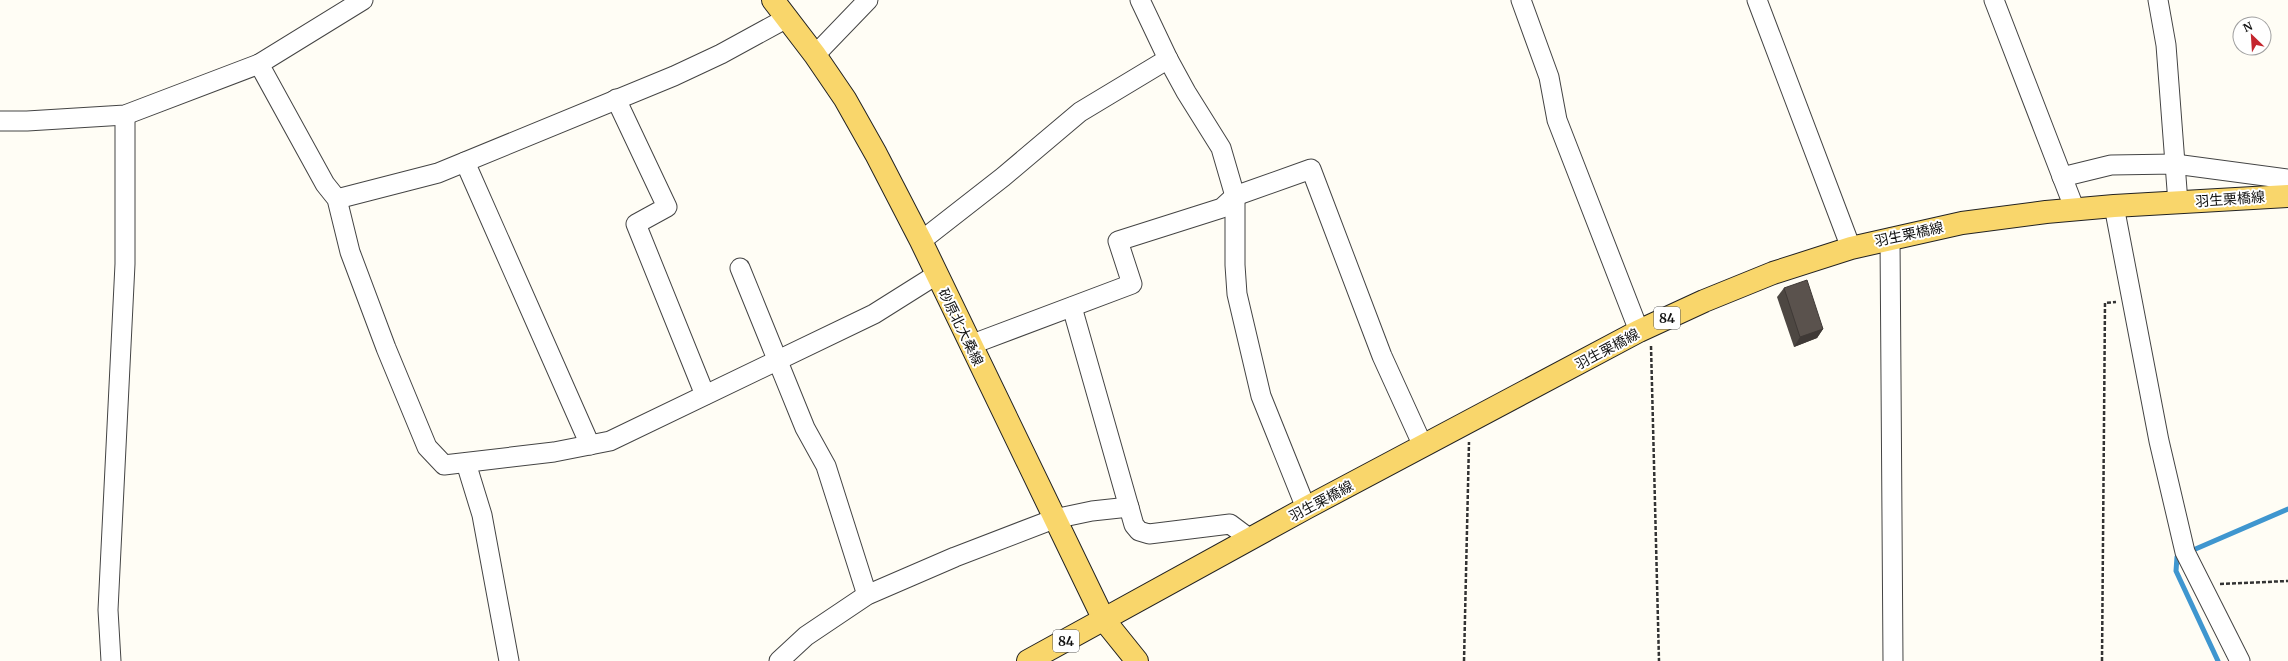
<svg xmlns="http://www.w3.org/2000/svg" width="2288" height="661" font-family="Merriweather,'Noto Sans JP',serif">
<rect width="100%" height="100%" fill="#fffdf5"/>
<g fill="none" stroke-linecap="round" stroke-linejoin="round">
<polyline stroke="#3f96cf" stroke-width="5" points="2218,661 2176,571 2177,557 2288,509"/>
<defs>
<g id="minor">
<polyline points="1140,0 1168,59 1186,92 1221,148 1235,196 1235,265 1237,294 1261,396 1306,508"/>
<polyline points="1521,0 1549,77 1557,120 1639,331"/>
<polyline points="1757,0 1851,248"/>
<polyline points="1994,0 2075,210"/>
<polyline points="2158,0 2166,45 2178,203"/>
<polyline points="815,55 868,0"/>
<polyline points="259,64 325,184 337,199 350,252 386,348 427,447 444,465 554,452 610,441 874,314 936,275"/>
<polyline points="616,99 667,207 636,224 705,395"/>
<polyline points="0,121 27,121 125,115 259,64 363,0"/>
<polyline points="465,162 590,445"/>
<polyline points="2062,177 2111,165 2175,164 2288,179"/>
<polyline points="337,199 438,173 674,76 721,54 787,18"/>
<polyline points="2114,206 2159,441 2185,552 2240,661"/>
<polyline points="1890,238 1893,661"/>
<polyline points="921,241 1003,177 1080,112 1168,59"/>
<polyline points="740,268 805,428 826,466 867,595"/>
<polyline points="1072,307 1134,525 1139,531 1149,534 1230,524 1250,539"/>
<polyline points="970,345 1132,284 1118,241 1222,208 1235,196 1311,169 1382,356 1423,446"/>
<polyline points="466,463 482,515 509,661"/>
<polyline points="111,661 108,610 125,264 125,115"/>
<polyline points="779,661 806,636 867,595 955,557 1054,519 1092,511 1129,507"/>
</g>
<g id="major">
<polyline points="773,0 815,55 845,99 876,154 921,241 1104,620 1137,661"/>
<polyline points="1028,661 1306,508 1639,331 1704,301 1773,273 1851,248 1962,223 2046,212 2114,206 2288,196"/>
</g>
</defs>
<use href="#minor" stroke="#444" stroke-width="21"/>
<use href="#major" stroke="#222" stroke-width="24"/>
<g stroke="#333" stroke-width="2.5" stroke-dasharray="4 2" stroke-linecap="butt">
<polyline points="1651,346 1659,661"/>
<polyline points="2220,584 2288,581"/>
<polyline points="1464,661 1469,442"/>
<polyline points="2102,661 2105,303 2116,302"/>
</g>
<use href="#minor" stroke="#fff" stroke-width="19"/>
<use href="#major" stroke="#f9d66b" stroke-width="22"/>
</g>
<polygon fill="#4d4742" points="1784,288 1823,329 1817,338 1794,347 1777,297"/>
<polygon fill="#3f3936" points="1823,329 1817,338 1794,347 1800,337"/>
<polygon fill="#5a524d" stroke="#3f3936" points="1807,280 1823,329 1800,337 1784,288"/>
<g text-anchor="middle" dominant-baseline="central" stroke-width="4" stroke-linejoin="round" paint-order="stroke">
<g fill="#fff" stroke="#585858" stroke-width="1">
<rect x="1654" y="307" width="26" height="22" rx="3"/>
<rect x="1053" y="630" width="26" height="22" rx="3"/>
</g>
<g font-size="13" font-weight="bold" fill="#111">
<text x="1667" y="318">84</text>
<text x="1066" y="641">84</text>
</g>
<g font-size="14" fill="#111" stroke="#fff">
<text transform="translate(2230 199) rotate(-4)">羽生栗橋線</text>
<text transform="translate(1909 234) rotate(-12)">羽生栗橋線</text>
<text transform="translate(961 327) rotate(64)">砂原北大桑線</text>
<text transform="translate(1607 349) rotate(-28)">羽生栗橋線</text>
<text transform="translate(1321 501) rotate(-28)">羽生栗橋線</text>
</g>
</g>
<g transform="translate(2252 36) rotate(335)"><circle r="19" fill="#ffffff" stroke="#a0a0a0"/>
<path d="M0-3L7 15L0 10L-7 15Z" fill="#c4262e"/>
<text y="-6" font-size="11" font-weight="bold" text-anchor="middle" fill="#111111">N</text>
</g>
</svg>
